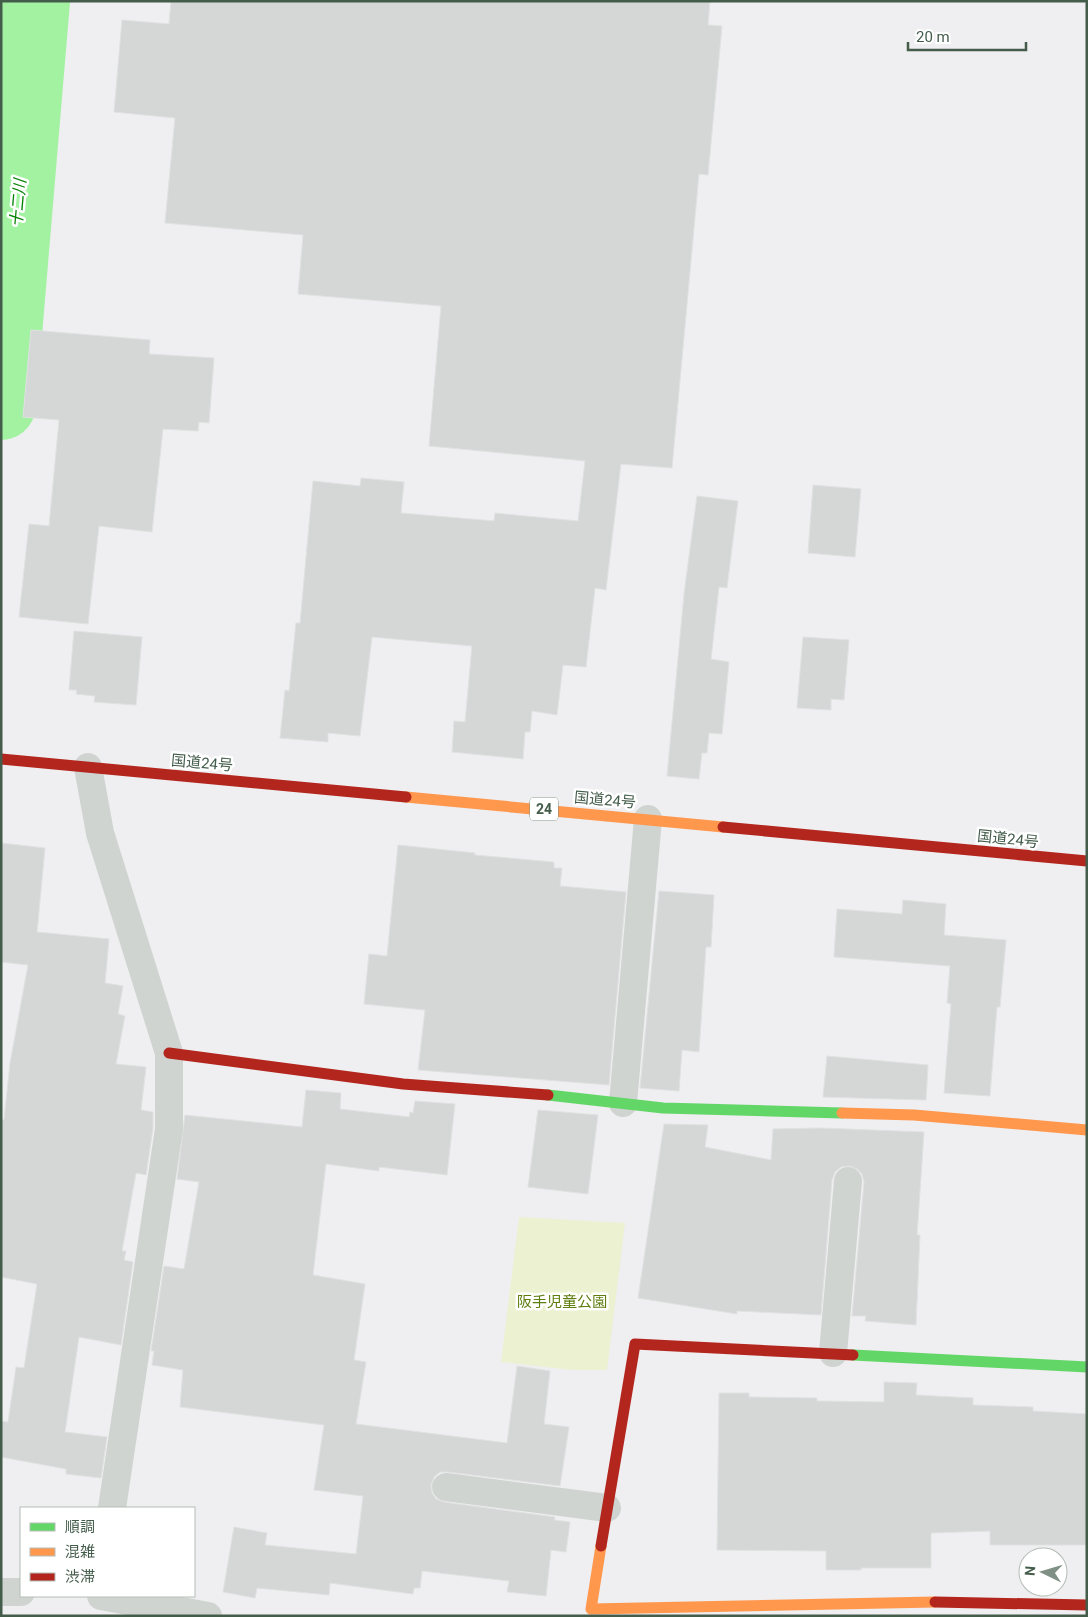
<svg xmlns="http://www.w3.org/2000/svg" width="1088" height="1617" font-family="Roboto,'Noto Sans JP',sans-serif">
<rect width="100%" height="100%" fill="#efeef0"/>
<polygon fill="#ebf1d1" points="519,1217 625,1223 607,1370 572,1370 501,1362"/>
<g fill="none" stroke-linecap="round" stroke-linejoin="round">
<polyline stroke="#a2f2a2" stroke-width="70" points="1,405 35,1"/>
</g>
<g fill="#d4d7d6" stroke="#e0e1e2">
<polygon points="171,1 710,1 708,25 722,26 708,175 699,174 672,468 621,464 606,590 595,588 586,667 563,665 557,715 532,711 530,732 525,732 523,759 452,752 454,721 465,722 472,646 372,637 360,736 328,733 328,742 280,738 285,690 289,691 296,623 300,623 313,481 360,486 361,478 404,482 401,513 494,521 495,513 578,521 585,461 429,446 441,306 298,294 303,235 165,223 175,118 114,112 122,20 169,24"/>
<polygon points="31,330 150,340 149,354 214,358 209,423 199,422 198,431 163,429 152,532 99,526 88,624 19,617 29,524 49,526 59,420 23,417"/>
<polygon points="813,485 861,489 855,557 808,553"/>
<polygon points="697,496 738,501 727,588 719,587 711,659 729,662 722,734 709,733 707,753 702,753 699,779 667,776 684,594"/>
<polygon points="74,631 142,637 136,705 94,702 95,696 76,694 77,690 69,690"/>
<polygon points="803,637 849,640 844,700 831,699 831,710 797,708"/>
<polygon points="1,843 45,848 37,932 109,939 105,983 123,986 118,1014 125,1016 116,1064 146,1067 141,1110 153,1112 153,1128 146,1175 136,1173 122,1251 126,1251 124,1260 133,1262 121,1345 79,1337 65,1432 107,1437 101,1478 66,1474 66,1469 1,1457 1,1421 8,1422 16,1367 24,1368 37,1284 1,1277 1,1119 4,1120 10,1063 28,965 1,962"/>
<polygon points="398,845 475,853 475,855 554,862 554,868 562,868 560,886 626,892 609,1085 418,1070 425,1010 364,1004 369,954 387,956"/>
<polygon points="659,891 714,895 711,947 706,947 699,1052 682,1050 679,1091 640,1088"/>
<polygon points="903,900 946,904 944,935 1006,940 1000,1007 997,1007 990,1096 944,1093 951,1004 947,1003 950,966 834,957 837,909 902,914"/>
<polygon points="827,1056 928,1065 926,1100 823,1097"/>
<polygon points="306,1090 341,1093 340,1109 409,1117 410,1112 413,1113 415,1101 455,1104 447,1175 379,1167 379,1171 326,1164 313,1275 365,1284 354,1360 366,1362 356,1424 507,1443 517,1366 550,1371 544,1424 569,1427 560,1486 448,1472 440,1472 434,1477 431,1485 432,1493 436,1499 444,1502 555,1517 554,1520 570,1522 566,1552 551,1550 546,1596 507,1592 509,1581 422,1571 420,1588 414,1588 413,1594 330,1583 329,1595 257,1588 255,1598 223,1592 234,1527 267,1533 265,1545 356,1554 363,1496 314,1490 324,1425 180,1407 183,1370 152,1365 154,1351 151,1351 164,1266 184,1269 199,1182 177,1179 185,1115 302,1127"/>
<polygon points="538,1110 598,1115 588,1194 528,1187"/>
<polygon points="664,1124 708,1125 705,1147 771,1160 773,1129 820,1128 924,1132 917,1235 920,1235 916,1325 865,1321 866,1316 852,1316 864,1182 862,1174 857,1169 850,1166 841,1167 835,1172 832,1180 821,1315 737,1311 737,1314 638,1298"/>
<polygon points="884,1382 917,1383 916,1395 973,1398 973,1405 1033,1407 1033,1411 1087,1414 1087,1545 990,1545 990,1531 931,1533 931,1568 861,1568 861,1570 826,1570 826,1551 717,1550 719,1393 749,1393 749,1397 817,1398 817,1401 884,1402"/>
</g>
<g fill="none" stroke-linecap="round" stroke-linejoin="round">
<g stroke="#cfd4d1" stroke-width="28">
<polyline points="88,767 100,833 169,1053 169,1129 112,1508"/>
<polyline points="623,1103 648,819"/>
<polyline points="833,1353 848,1181"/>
<polyline points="446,1487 607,1508"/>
<polyline points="1,1592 21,1592"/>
<polyline points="101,1596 208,1616"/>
</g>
<g stroke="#63d668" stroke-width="11">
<polyline points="548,1095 663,1108 842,1113"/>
<polyline points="853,1355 1087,1367"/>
</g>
<g stroke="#ff974d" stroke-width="11">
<polyline points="406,797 723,827"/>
<polyline points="842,1113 914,1115 1087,1130"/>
<polyline points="601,1546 591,1609 935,1602"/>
</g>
<g stroke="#b3261e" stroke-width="11">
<polyline points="1,759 406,797"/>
<polyline points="723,827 1087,861"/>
<polyline points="169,1053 403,1084 548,1095"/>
<polyline points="601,1546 635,1344 853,1355"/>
<polyline points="935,1602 1087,1605"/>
</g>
</g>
<g text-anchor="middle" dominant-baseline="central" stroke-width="5" stroke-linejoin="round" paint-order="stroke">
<rect fill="#fff" stroke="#7c8e81" stroke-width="1" x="530" y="797.5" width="28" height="23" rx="4"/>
<g font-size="14" font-weight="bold" fill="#445d4b">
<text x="544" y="809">24</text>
</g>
<g font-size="15" fill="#445d4b" stroke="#fff">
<text transform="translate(202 763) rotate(5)">国道24号</text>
<text transform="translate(605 800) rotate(5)">国道24号</text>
<text transform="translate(1008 839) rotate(6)">国道24号</text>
</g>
<g font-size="15" fill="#5e7e0f" stroke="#fff">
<text x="562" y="1302">阪手児童公園</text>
</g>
<g font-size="16" font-style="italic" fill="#058305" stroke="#fff">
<text transform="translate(18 203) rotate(-85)">十二川</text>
</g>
</g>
<rect width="1088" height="1617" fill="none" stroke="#445d4b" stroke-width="5"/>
<rect x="20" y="1507" width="175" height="90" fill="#ffffff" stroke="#b4beb7"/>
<rect x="30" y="1523" width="25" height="8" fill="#63d668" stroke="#b4beb7"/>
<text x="65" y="1532" font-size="15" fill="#445d4b">順調</text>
<rect x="30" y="1548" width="25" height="8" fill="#ff974d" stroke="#b4beb7"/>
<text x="65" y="1557" font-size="15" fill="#445d4b">混雑</text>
<rect x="30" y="1573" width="25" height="8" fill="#b3261e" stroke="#b4beb7"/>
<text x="65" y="1582" font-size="15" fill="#445d4b">渋滞</text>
<g transform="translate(1043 1572) rotate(275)"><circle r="24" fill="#ffffff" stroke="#b4beb7"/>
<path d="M0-4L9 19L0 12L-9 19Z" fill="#809085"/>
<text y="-8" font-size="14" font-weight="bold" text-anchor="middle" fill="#445d4b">N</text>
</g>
<path d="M908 42v8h118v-8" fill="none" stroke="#445d4b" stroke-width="2.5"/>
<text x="916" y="42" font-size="15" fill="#445d4b" stroke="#ffffff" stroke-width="4" paint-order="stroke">20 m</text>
</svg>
